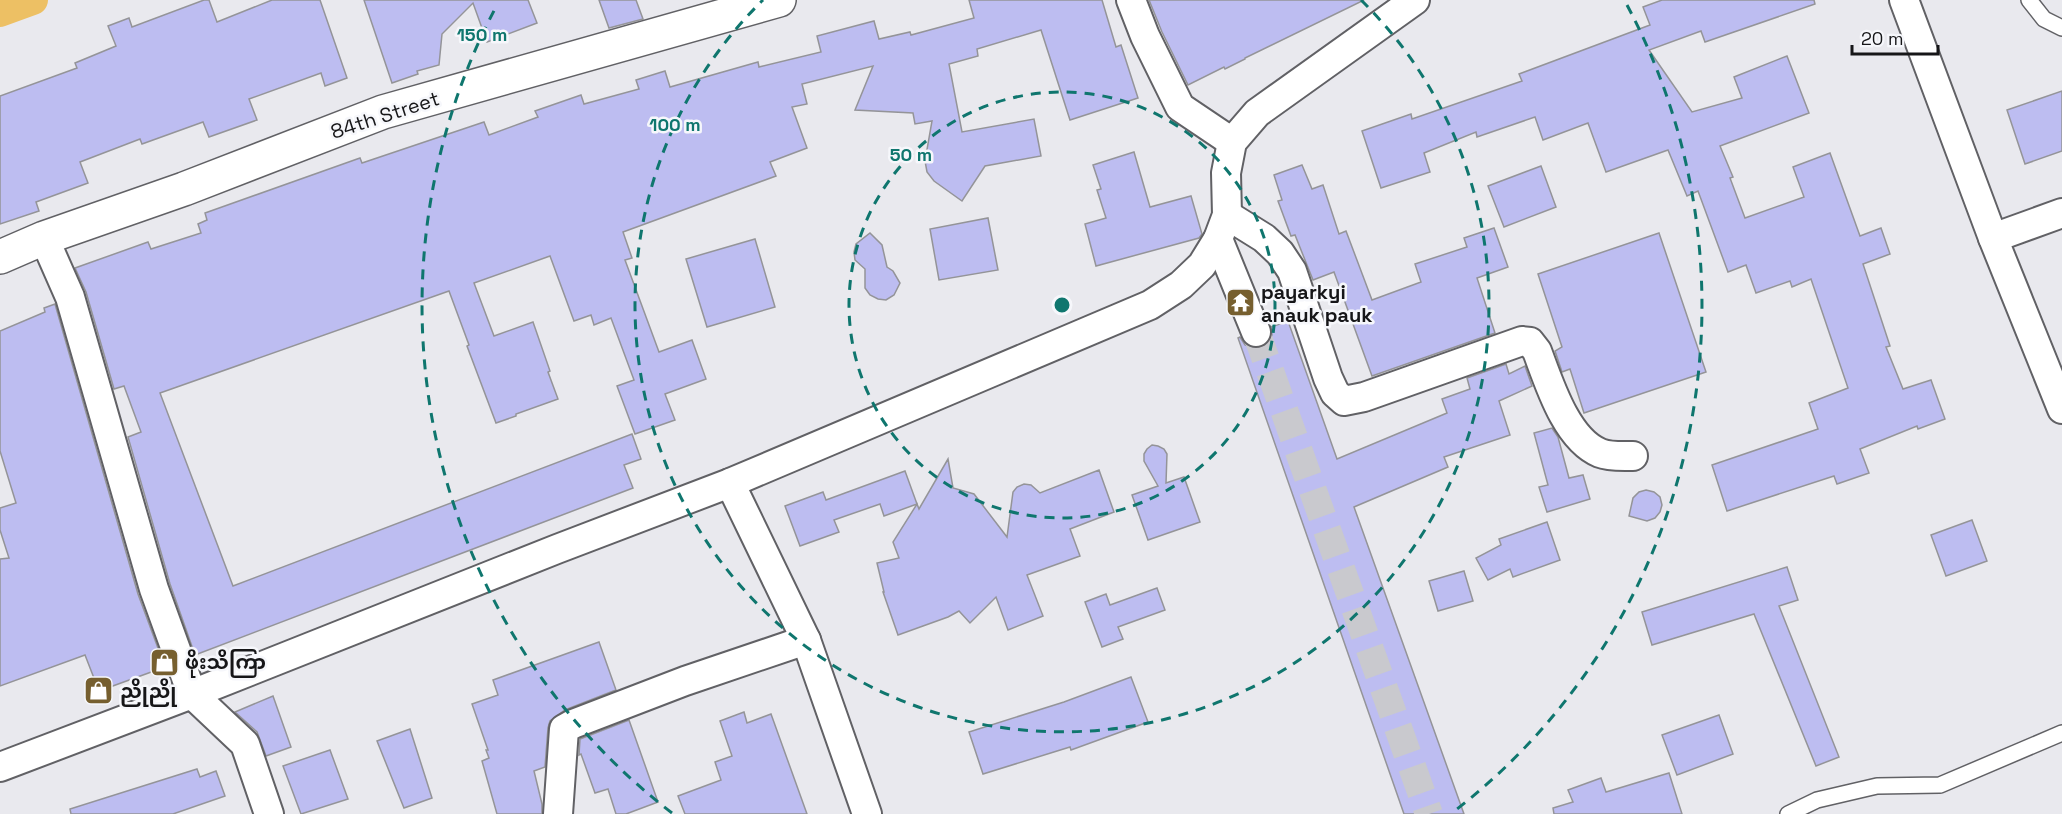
<svg xmlns="http://www.w3.org/2000/svg" width="2062" height="814" font-family="'Space Grotesk','Noto Sans Myanmar',sans-serif">
<rect width="100%" height="100%" fill="#e9e9ee"/>
<g fill="none" stroke-linecap="round" stroke-linejoin="round">
<polyline stroke="#edc064" stroke-width="30" points="0,12 33,0"/>
</g>
<g fill="#bdbdf1" stroke="#949498" stroke-width="1.5">
<polygon points="204,0 209,0 217,22 272,0 320,0 347,78 325,86 321,73 249,99 257,120 209,137 203,122 142,144 140,139 80,162 88,183 36,202 39,211 0,224 0,96 77,68 75,63 116,46 108,26 129,18 132,27"/>
<polygon points="364,0 528,0 537,23 487,42 473,3 442,34 439,65 417,71 418,74 392,83"/>
<polygon points="599,0 636,0 643,19 609,28"/>
<polygon points="969,0 1102,0 1116,47 1121,45 1138,98 1070,120 1041,30 977,49 978,56 949,64 962,132 1034,119 1041,156 985,166 962,201 934,181 927,172 925,161 932,121 915,124 913,113 855,110 873,66 802,84 807,104 792,107 807,148 770,162 776,176 623,232 632,258 625,260 659,352 692,340 706,379 665,394 675,420 635,434 617,386 634,380 611,318 594,325 591,315 574,321 550,256 474,283 494,336 533,322 550,371 548,372 558,399 516,414 516,416 496,423 467,346 469,345 449,291 160,393 233,586 632,434 641,459 624,465 633,488 195,655 170,584 128,437 141,432 124,386 114,389 86,292 75,268 148,242 151,249 201,233 198,224 207,220 205,213 360,158 362,163 484,122 489,135 538,117 535,111 581,95 584,104 639,89 636,80 665,71 670,87 758,62 759,67 821,52 817,36 874,21 879,39 910,32 911,35 974,18"/>
<polygon points="1149,0 1364,0 1245,58 1245,59 1225,69 1224,67 1188,85 1162,32"/>
<polygon points="1662,0 1814,0 1815,4 1705,42 1701,31 1649,50 1692,112 1742,98 1734,77 1787,56 1809,113 1720,146 1733,177 1730,178 1745,218 1804,197 1793,167 1830,153 1860,236 1881,228 1890,254 1863,264 1890,346 1886,347 1903,389 1931,380 1945,419 1918,429 1917,426 1860,449 1869,473 1837,484 1834,476 1727,511 1712,465 1818,429 1809,403 1848,388 1811,279 1792,287 1790,281 1756,293 1746,265 1728,272 1698,191 1687,196 1668,150 1606,172 1588,123 1543,140 1535,117 1477,137 1476,132 1424,153 1430,172 1381,188 1362,131 1411,114 1412,119 1522,81 1519,74 1650,25 1643,7"/>
<polygon points="2062,91 2062,151 2025,164 2007,110"/>
<polygon points="1134,152 1150,207 1191,196 1202,234 1199,238 1096,266 1085,224 1106,218 1097,190 1101,189 1093,165"/>
<polygon points="1302,165 1312,189 1323,185 1339,234 1346,231 1372,300 1421,282 1415,264 1467,247 1464,238 1494,228 1508,267 1477,278 1495,333 1372,376 1334,272 1313,280 1295,235 1291,236 1278,201 1282,200 1274,175"/>
<polygon points="1541,166 1556,207 1504,227 1488,186"/>
<polygon points="988,218 998,270 939,280 930,229"/>
<polygon points="870,233 882,245 887,267 893,271 900,283 894,295 886,300 878,299 870,295 865,288 865,269 855,260 854,252 856,244"/>
<polygon points="1659,233 1706,372 1584,413 1570,369 1562,372 1555,351 1562,347 1538,274"/>
<polygon points="755,239 775,307 707,327 686,259"/>
<polygon points="55,304 138,594 165,667 99,691 85,655 0,686 0,559 9,558 0,530 0,508 16,503 0,451 0,331 45,312 44,308"/>
<polygon points="1288,321 1337,459 1447,413 1442,399 1470,389 1467,378 1506,364 1509,374 1525,366 1532,386 1499,401 1510,435 1444,457 1448,467 1354,507 1464,814 1404,814 1238,338 1240,337 1245,345 1253,348 1262,347 1269,342 1272,335 1271,327"/>
<polygon points="1552,428 1558,437 1569,478 1583,475 1590,499 1547,512 1539,487 1548,485 1534,433"/>
<polygon points="1152,445 1158,446 1164,449 1167,454 1166,483 1184,477 1200,522 1148,540 1132,495 1158,486 1144,461 1144,454 1147,449"/>
<polygon points="948,459 953,488 974,494 1007,537 1013,492 1017,487 1024,484 1031,485 1040,493 1099,470 1114,512 1070,529 1080,556 1027,575 1043,616 1008,630 996,597 970,623 959,611 948,617 898,635 883,592 884,592 877,563 899,558 893,542 917,504 919,509"/>
<polygon points="905,471 917,504 884,516 880,504 834,520 839,532 800,546 785,506 823,492 826,500"/>
<polygon points="1646,490 1654,492 1660,497 1662,505 1660,512 1655,518 1647,521 1629,516 1633,498 1639,492"/>
<polygon points="1972,520 1987,561 1946,576 1931,535"/>
<polygon points="1547,522 1560,560 1513,577 1510,569 1488,580 1476,558 1501,545 1499,539"/>
<polygon points="1787,567 1798,600 1779,606 1839,757 1816,766 1754,614 1652,645 1642,612"/>
<polygon points="1464,571 1473,601 1438,611 1429,581"/>
<polygon points="1157,588 1165,610 1118,627 1123,639 1102,647 1085,602 1106,594 1110,605"/>
<polygon points="599,642 616,690 565,710 550,721 548,728 545,767 534,771 542,804 542,814 497,814 482,761 489,758 486,750 488,750 472,704 498,695 493,680"/>
<polygon points="1131,677 1148,722 1071,750 1070,747 983,774 969,732 1064,702"/>
<polygon points="273,696 291,747 266,756 257,732 235,712"/>
<polygon points="744,712 747,723 771,714 807,814 685,814 678,796 721,780 715,762 732,756 720,721"/>
<polygon points="1719,715 1733,754 1677,775 1662,735"/>
<polygon points="629,720 658,802 626,814 616,814 608,789 595,793 581,754 579,755 580,739"/>
<polygon points="410,729 432,798 404,808 377,741"/>
<polygon points="330,750 348,799 301,814 283,766"/>
<polygon points="197,769 200,777 216,771 225,796 173,814 71,814 70,809"/>
<polygon points="1669,773 1682,814 1554,814 1553,808 1573,802 1568,790 1601,778 1606,792"/>
</g>
<g fill="none" stroke-linecap="round" stroke-linejoin="round">
<polyline stroke="#c9c9ce" stroke-width="28" stroke-dasharray="28 14" stroke-linecap="butt" points="1256,332 1429,814"/>
<defs>
<g id="lane">
<polyline points="2029,0 2044,19 2062,28"/>
<polyline points="1788,814 1817,800 1877,786 1940,785 2062,733"/>
</g>
<g id="street">
<polyline points="1131,0 1145,36 1180,107 1232,142"/>
<polyline points="1904,0 1993,238 2062,409"/>
<path d="M1227 215 1264 238 1280 253 1292 271 1328 378 1335 393 1344 401 1364 397 1522 341 1530 342 1537 351C1549 383 1566 439 1600 453 1610 457 1623 456 1633 456"/>
<polyline points="44,238 70,297 154,589 192,694 245,744 269,814"/>
<polyline points="1993,238 2062,213"/>
<polyline points="1218,239 1256,332"/>
<polyline points="730,483 806,640 867,814"/>
<polyline points="0,767 192,694 557,549 730,483 1150,305 1181,285 1202,265 1218,239 1227,215 1226,173 1232,142 1257,113 1415,0"/>
<polyline points="558,814 564,729 573,724 685,681 806,640"/>
</g>
<polyline id="primary" points="0,257 44,238 184,189 383,112 779,0"/>
</defs>
<use href="#lane" stroke="#616165" stroke-width="18"/>
<use href="#street" stroke="#616165" stroke-width="32"/>
<use href="#primary" stroke="#616165" stroke-width="36"/>
<use href="#lane" stroke="#fff" stroke-width="15"/>
<use href="#street" stroke="#fff" stroke-width="28"/>
<use href="#primary" stroke="#fff" stroke-width="33"/>
</g>
<g fill="none" stroke="#0f766e" stroke-width="3" stroke-dasharray="10 8">
<circle cx="1062" cy="305" r="213"/>
<path d="M1361 0A427 427 0 1 1 763 0"/>
<path d="M672 813A640 640 0 0 1 497 5M1627 5A640 640 0 0 1 1452 813"/>
</g>
<defs>
<symbol id="temple-square" viewBox="-11 -11 22 22"><rect x="-9" y="-9" width="18" height="18" rx="4" fill="#765f2f" stroke="#f6f7fb"/><path d="M0-6L5-2H3V0L6.5 2.5H4V6H1.5V3h-3V6H-4V2.5H-6.5L-3 0V-2H-5Z" fill="#fff"/></symbol>
<symbol id="shop-square" viewBox="-11 -11 22 22"><rect x="-9" y="-9" width="18" height="18" rx="4" fill="#765f2f" stroke="#f6f7fb"/><path d="M-5-2.5h2.3a2.7 3.5 0 0 1 5.4 0H5L5.5 6h-11ZM-1.5-2.5h3a1.5 2.3 0 0 0-3 0Z" fill="#fff"/></symbol>
</defs>
<g fill-rule="evenodd">
<use href="#temple-square" x="1224" y="286" width="33" height="33"/>
<use href="#shop-square" x="148" y="646" width="33" height="33"/>
<use href="#shop-square" x="82" y="674" width="33" height="33"/>
</g>
<g text-anchor="middle" dominant-baseline="central" stroke-width="5" stroke-linejoin="round" paint-order="stroke">
<g font-size="20" fill="#161618" stroke="#f6f7fb">
<text transform="translate(385 115) rotate(-18)">84th Street</text>
</g>
<g font-size="20" font-weight="bold" fill="#161618" stroke="#f6f7fb" text-anchor="start">
<text x="1261" y="292">payarkyi<tspan x="1261" dy="23">anauk pauk</tspan></text>
<text x="185" y="662">ဖိုးသိကြာ</text>
<text x="120" y="691">ညိုညို</text>
</g>
</g>
<circle cx="1062" cy="305" r="9" fill="#0f766e" stroke="#f6f7fb" stroke-width="3"/>
<g font-size="18" text-anchor="middle" font-weight="bold" fill="#0f766e" stroke="#f6f7fb" stroke-width="5" stroke-linejoin="round" paint-order="stroke">
<text x="482" y="41">150 m</text>
<text x="675" y="131">100 m</text>
<text x="911" y="161">50 m</text>
</g>
<path d="M1852 45v9h86v-9" fill="none" stroke="#161618" stroke-width="3"/>
<text x="1861" y="45" font-size="18" fill="#161618" stroke="#f6f7fb" stroke-width="4.5" paint-order="stroke">20 m</text>
</svg>
